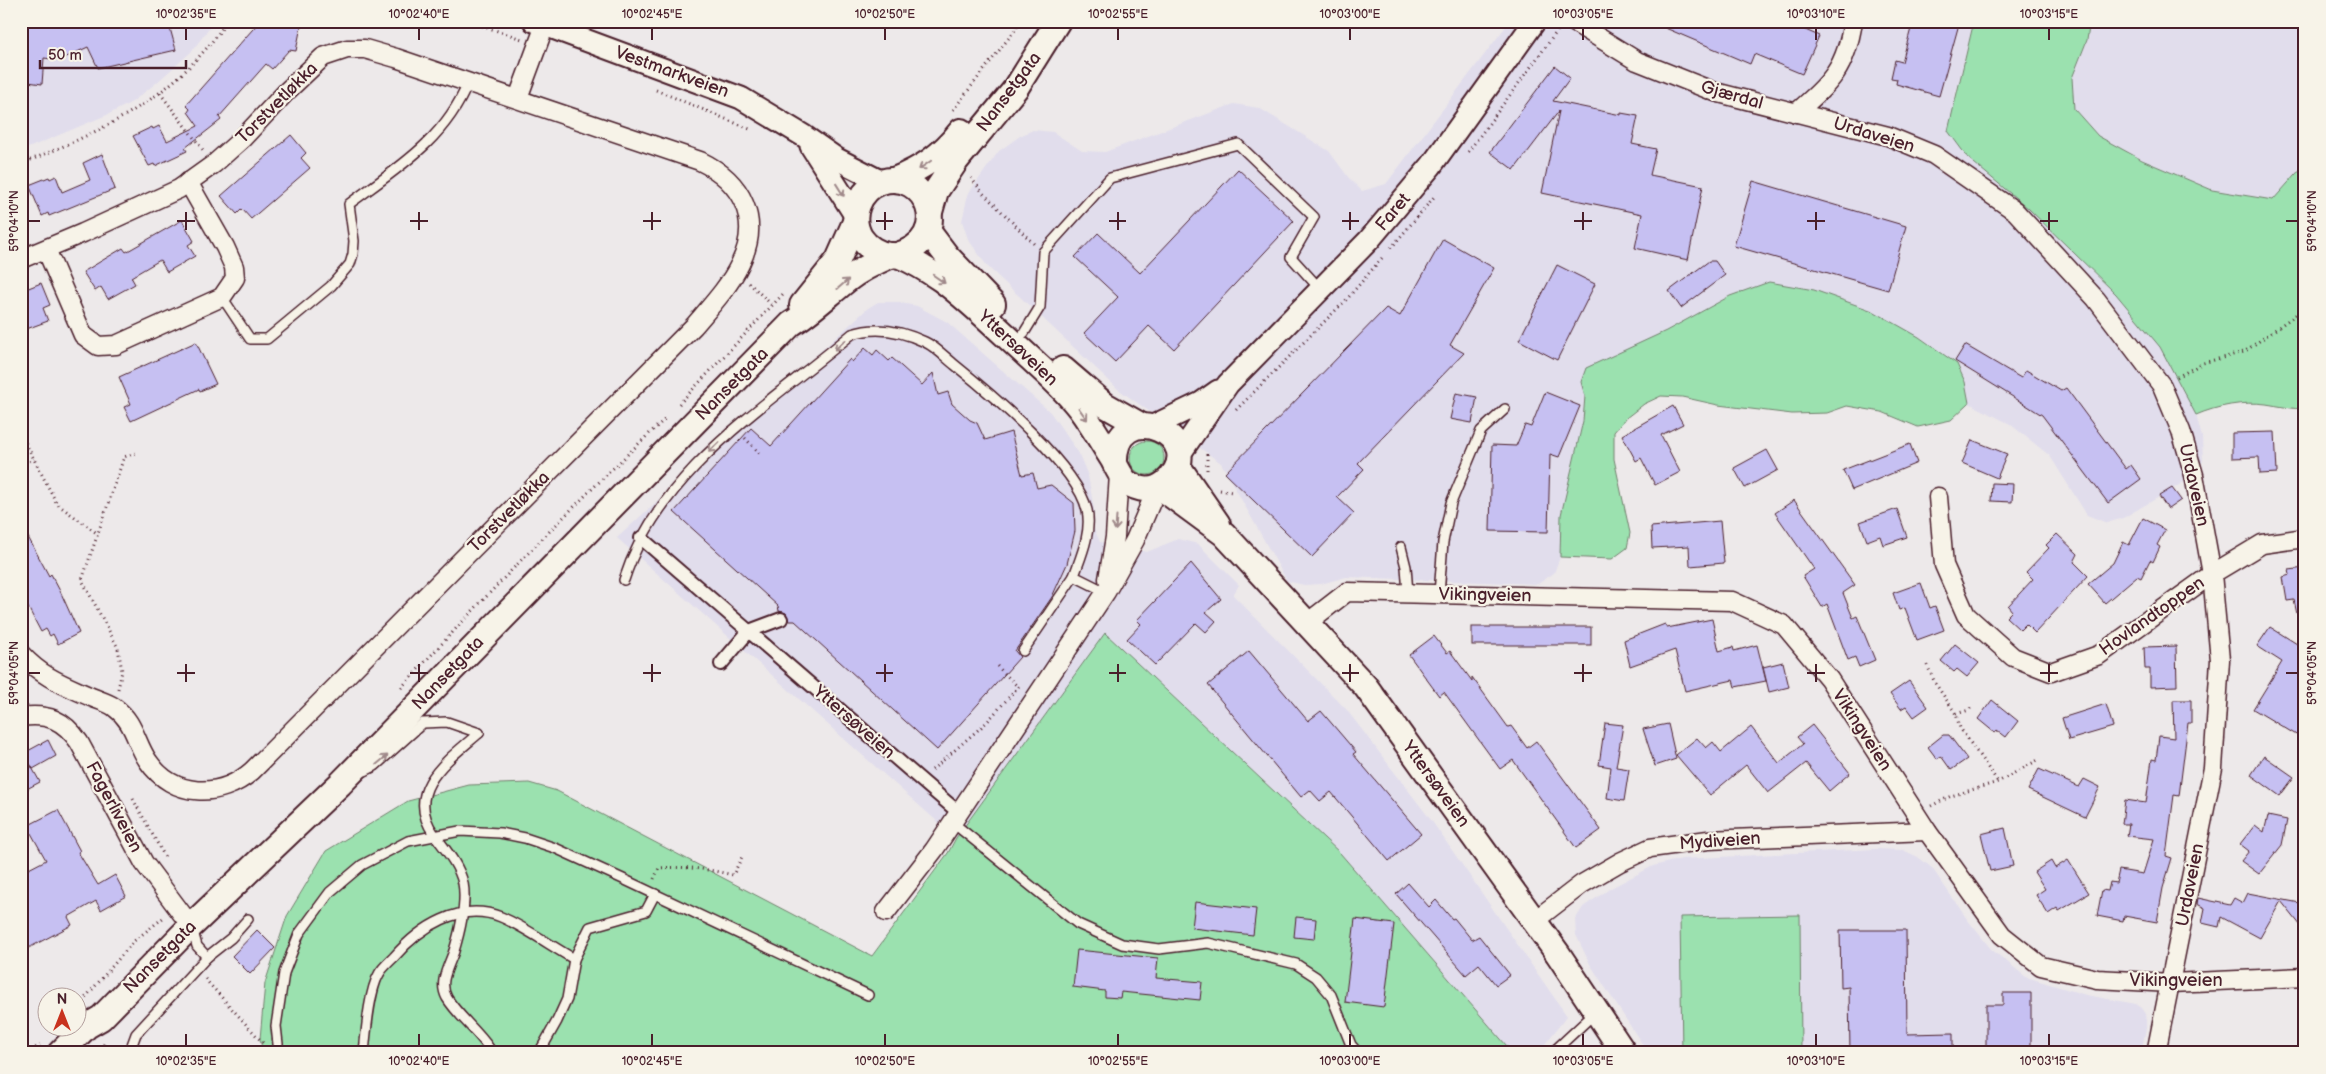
<svg xmlns="http://www.w3.org/2000/svg" width="2326" height="1074" font-family="'Balsamiq Sans',sans-serif">
<rect width="100%" height="100%" fill="#ede9ea"/>
<filter id="ink" filterUnits="userSpaceOnUse"><feTurbulence type="fractalNoise" baseFrequency=".02" numOctaves="2"/><feDisplacementMap in="SourceGraphic" scale="10" xChannelSelector="R" yChannelSelector="G"/><feConvolveMatrix kernelMatrix="1 2 1 2 8 2 1 2 1" color-interpolation-filters="sRGB"/></filter>
<g filter="url(#ink)">
<g fill="#e1ddec">
<polygon points="21,21 215,21 191,52 155,84 132,102 109,114 21,151"/>
<polygon points="1510,21 1974,21 1954,101 1968,158 2029,209 2116,294 2160,346 2196,415 2202,437 2203,461 2194,475 2176,487 2123,518 2107,523 2087,515 2050,456 2010,424 1969,403 1965,382 1957,364 1919,337 1730,296 1666,331 1581,382 1585,396 1583,421 1561,515 1560,557 1554,573 1538,584 1346,577 1321,584 1304,585 1287,581 1221,463 1118,389 987,266 968,239 962,221 968,194 999,151 1020,136 1033,130 1053,132 1082,151 1105,152 1234,104 1259,108 1329,151 1348,177 1362,191 1386,184"/>
<polygon points="2090,21 2305,21 2305,160 2303,166 2273,200 2212,190 2142,160 2098,136 2074,109 2072,78 2087,40"/>
<polygon points="878,302 895,302 917,306 947,322 1050,412 1078,452 1088,476 1094,509 1094,529 1100,542 1147,552 1178,539 1198,544 1239,585 1233,595 1346,709 1431,820 1567,1016 1538,1053 1513,1053 1340,853 1105,633 956,838 617,538 868,308"/>
<polygon points="1875,849 1903,850 1918,857 1932,868 1967,919 1991,949 2026,977 2086,995 2136,1004 2142,1008 2146,1014 2147,1023 2141,1053 1648,1053 1590,964 1576,935 1575,920 1583,907 1611,888 1653,866 1682,859"/>
</g>
<g fill="#9be1af" stroke="#72806d">
<path d="M1974 21H2090L2087 40 2072 78 2074 109 2098 136 2142 160 2212 190 2273 200 2303 166 2305 160V409C2292 409 2279 406 2266 404 2243 401 2217 406 2196 415L2160 347 2116 294 2029 209 1968 158 1948 131Z"/>
<polygon points="1769,282 1814,290 1873,311 1919,337 1957,364 1965,382 1969,403 1951,420 1918,427 1882,412 1847,406 1827,413 1792,414 1718,405 1682,397 1661,396 1644,404 1626,418 1614,432 1614,459 1630,533 1627,548 1612,559 1560,557 1561,515 1583,421 1585,396 1581,382 1586,368 1666,331 1730,296"/>
<circle cx="1147" cy="458" r="17"/>
<polygon points="1105,633 1340,853 1513,1053 263,1053 260,1039 265,983 287,916 326,851 408,801 469,785 529,783 557,791 872,956 948,853 956,838"/>
<polygon points="1800,915 1801,1053 1682,1053 1680,917"/>
</g>
<g fill="#c6c0f2" stroke="#4a1f2b">
<polygon points="62,21 168,21 176,50 98,68 88,47 60,60 44,58 42,84 21,81 21,22 52,24"/>
<polygon points="260,21 302,21 296,51 289,50 272,69 266,64 219,117 221,120 185,148 187,151 155,166 154,164 149,166 133,136 152,127 153,129 159,126 167,141 198,126 188,112 190,109 186,105"/>
<polygon points="1649,21 1785,21 1819,36 1802,74 1754,54 1750,64"/>
<polygon points="1913,21 1957,21 1959,24 1939,96 1896,84 1897,79 1891,78 1895,60 1902,62"/>
<polygon points="1555,66 1570,78 1553,101 1621,115 1621,113 1638,116 1632,144 1656,149 1650,175 1703,186 1688,260 1635,248 1642,214 1542,193 1559,111 1514,170 1490,152"/>
<polygon points="291,135 306,153 301,158 310,168 251,219 242,209 237,214 221,196"/>
<polygon points="102,154 115,189 49,216 48,213 42,216 29,185 49,177 50,179 56,176 62,192 90,180 83,163"/>
<polygon points="1238,169 1294,221 1174,349 1149,326 1115,362 1084,333 1118,297 1075,257 1098,233 1140,273"/>
<polygon points="1753,181 1906,226 1888,290 1734,246"/>
<polygon points="182,220 194,241 188,245 195,256 167,272 160,260 131,277 135,284 108,299 101,287 95,291 83,272 123,248 126,252"/>
<polygon points="1443,239 1494,268 1450,345 1464,353 1358,463 1364,469 1337,497 1354,513 1312,557 1225,473 1386,308 1400,316"/>
<polygon points="1709,261 1715,261 1725,275 1681,308 1669,291"/>
<polygon points="1557,265 1595,284 1557,360 1519,340"/>
<polygon points="41,283 50,305 43,308 48,321 21,331 21,291"/>
<polygon points="196,342 216,384 200,391 199,389 131,421 124,407 131,404 119,377"/>
<polygon points="1965,345 2021,378 2026,370 2061,391 2066,388 2126,469 2131,465 2141,479 2108,503 2042,415 1955,361"/>
<polygon points="865,348 873,355 877,350 889,361 892,358 922,385 933,373 938,395 948,392 952,404 970,420 977,423 985,440 1011,432 1022,475 1033,473 1037,488 1051,485 1074,503 1075,531 1067,564 1052,597 1015,651 1020,657 937,750 795,621 789,621 786,613 779,611 778,606 674,512 751,428 771,446 850,359 852,362"/>
<polygon points="1545,392 1580,406 1559,457 1550,454 1548,532 1490,531 1492,445 1516,446 1525,425 1531,427"/>
<polygon points="1456,393 1477,397 1472,423 1450,419"/>
<polygon points="1673,406 1683,424 1661,435 1680,472 1655,485 1641,458 1636,461 1622,435"/>
<polygon points="2275,432 2277,473 2260,474 2259,457 2232,458 2232,433"/>
<polygon points="1972,440 2007,454 1997,478 1962,463"/>
<polygon points="1910,444 1917,463 1852,490 1843,470"/>
<polygon points="1767,450 1778,470 1745,488 1734,468"/>
<polygon points="1992,483 2013,484 2012,502 1991,501"/>
<polygon points="2172,488 2181,500 2168,509 2159,496"/>
<polygon points="1794,500 1855,585 1843,593 1853,618 1857,616 1875,660 1859,667 1855,657 1848,660 1827,604 1822,607 1803,576 1814,569 1775,513"/>
<polygon points="1897,509 1907,537 1883,545 1880,536 1867,541 1860,522"/>
<polygon points="2143,518 2165,530 2157,545 2160,547 2153,562 2150,560 2141,578 2137,576 2105,603 2088,584 2113,563 2123,542 2129,545"/>
<polygon points="1720,521 1724,563 1690,566 1689,546 1652,548 1651,527"/>
<polygon points="21,524 49,576 51,574 61,593 79,633 58,644 53,634 50,636 46,629 41,632 21,594"/>
<polygon points="2057,534 2078,554 2074,562 2088,576 2035,633 2026,624 2020,630 2006,617 2012,611 2008,606 2033,579 2026,572 2049,548 2046,545"/>
<polygon points="1191,563 1221,599 1206,612 1216,621 1206,632 1196,623 1155,665 1127,639 1141,624 1137,620"/>
<polygon points="2305,568 2305,614 2297,614 2294,600 2287,601 2283,577 2290,575 2289,570"/>
<polygon points="1921,583 1930,608 1935,606 1944,630 1917,640 1905,608 1899,610 1893,593"/>
<polygon points="1712,619 1719,651 1733,647 1734,651 1757,645 1766,681 1735,687 1733,680 1685,691 1675,650 1630,666 1624,640 1665,624 1667,628"/>
<rect x="1472" y="627" width="119" height="18"/>
<polygon points="2270,627 2305,649 2305,726 2298,736 2253,709 2282,662 2257,646"/>
<polygon points="1434,636 1447,653 1450,651 1472,681 1472,677 1508,727 1511,726 1527,748 1536,741 1601,830 1576,848 1513,760 1500,769 1444,692 1439,696 1409,655"/>
<polygon points="1955,644 1979,663 1967,677 1957,669 1954,672 1941,661"/>
<polygon points="2176,646 2177,686 2150,687 2150,669 2145,669 2144,647"/>
<polygon points="1249,651 1308,721 1321,711 1356,752 1353,754 1421,834 1389,861 1331,792 1320,801 1310,790 1301,797 1208,685"/>
<polygon points="1783,662 1789,687 1769,692 1763,667"/>
<polygon points="1909,681 1928,707 1914,717 1906,706 1901,709 1890,694"/>
<polygon points="1992,700 2018,721 2006,737 1997,730 1995,733 1978,719"/>
<polygon points="2173,700 2191,700 2191,723 2188,723 2179,796 2174,795 2166,856 2172,858 2163,888 2157,922 2124,916 2123,921 2097,916 2102,890 2108,891 2110,882 2116,883 2119,870 2143,874 2154,839 2127,836 2129,824 2122,824 2125,800 2146,803 2152,759 2156,760 2159,736 2174,738"/>
<polygon points="2106,704 2113,727 2069,740 2062,718"/>
<polygon points="1605,723 1623,725 1616,767 1629,769 1624,801 1607,798 1611,767 1599,765"/>
<polygon points="1668,724 1676,759 1655,766 1643,729"/>
<polygon points="1812,725 1850,773 1829,791 1806,763 1768,793 1746,765 1710,795 1676,755 1697,738 1706,748 1713,742 1721,752 1751,727 1779,763 1803,744 1797,737"/>
<polygon points="1943,735 1949,735 1967,759 1951,770 1941,756 1937,759 1928,747"/>
<polygon points="48,740 56,756 33,769 30,764 40,782 21,792 21,747 24,753"/>
<polygon points="2264,756 2294,777 2280,796 2251,775"/>
<polygon points="2039,769 2079,787 2084,779 2100,787 2085,817 2028,790"/>
<polygon points="58,810 80,851 78,852 98,885 115,875 126,896 101,910 96,901 68,917 72,925 21,952 21,873 46,860 27,826"/>
<polygon points="2268,816 2287,820 2282,845 2259,874 2241,861 2249,851 2240,844 2255,825 2264,832"/>
<polygon points="2005,828 2013,866 1990,871 1981,834"/>
<polygon points="2068,860 2089,893 2059,911 2057,908 2048,914 2036,895 2045,889 2034,872 2051,861 2055,868"/>
<polygon points="1408,883 1429,907 1436,900 1452,919 1454,918 1472,940 1479,936 1510,975 1496,985 1479,964 1466,975 1396,894"/>
<polygon points="2248,893 2305,904 2305,931 2281,901 2260,938 2221,917 2219,927 2202,923 2205,908 2197,904 2198,898 2230,905 2234,898 2243,903"/>
<polygon points="1195,902 1256,909 1253,935 1192,928"/>
<polygon points="1296,917 1316,919 1314,939 1294,937"/>
<polygon points="1355,919 1394,924 1384,1007 1345,1002"/>
<polygon points="257,930 275,948 250,974 232,956"/>
<polygon points="1840,930 1906,930 1907,1034 1953,1033 1953,1053 1850,1053 1849,987 1841,988"/>
<polygon points="1077,950 1158,958 1156,978 1202,982 1200,1000 1121,992 1120,998 1105,997 1105,991 1073,987"/>
<polygon points="2003,993 2031,993 2031,1053 1986,1053 1986,1005 2003,1005"/>
</g>
<g fill="none" stroke-linecap="round" stroke-linejoin="round">
<defs>
<g id="service">
<path d="M222 297 250 339H267L331 286 350 264 353 254 354 241 349 204C396 169 445 140 468 83"/>
<polyline points="1024,333 1040,307 1043,252 1110,178 1238,144 1314,217 1291,257 1320,289"/>
<polyline points="1401,547 1406,567 1408,593"/>
<path d="M624 580C659 470 768 405 852 334 876 326 902 331 925 342 936 347 946 358 955 365 991 394 1077 466 1087 510 1092 532 1081 556 1074 576L1106 592"/>
<polyline points="1439,594 1443,542 1451,503 1481,431 1505,409"/>
<polyline points="1023,651 1074,576"/>
<path d="M479 733C448 760 403 790 434 834 445 849 459 865 463 883 467 904 460 931 454 951 449 966 438 982 447 998 458 1016 477 1030 489 1048L488 1053"/>
<polyline points="365,771 375,766 423,723 447,722 479,733"/>
<polyline points="952,822 1078,924 1122,944 1159,949 1208,943 1296,964 1316,977 1331,995 1351,1045 1358,1053"/>
<polyline points="192,928 197,946 207,957 231,938 248,919"/>
<polyline points="129,1053 136,1034 207,957"/>
<polyline points="279,1053 276,1026 284,973 299,934 330,892 362,865 408,841 460,831 500,833 525,838 555,848 623,879 868,995"/>
<path d="M364 1053C366 1033 369 991 379 974 382 968 389 962 394 957 420 927 460 901 501 917 525 927 551 946 574 959"/>
<polyline points="539,1053 557,1021 567,999 574,959 590,927 646,911 655,894"/>
<polyline points="1552,1053 1596,1012"/>
</g>
<g id="pedestrian">
<polyline points="641,538 958,812"/>
<polyline points="721,664 749,631 781,619"/>
</g>
<g id="minor">
<polyline points="1572,21 1637,61 1715,92 1888,136 1934,155 2015,211 2096,299 2162,386 2181,431 2194,475 2212,574 2220,660 2213,768 2156,1053"/>
<polyline points="518,98 545,25"/>
<path d="M1796 113C1831 82 1846 69 1853 21"/>
<polyline points="46,249 83,335 98,346 116,345 222,297 235,278 234,267 225,247 188,182"/>
<path d="M21 259 83 233 179 189 214 164 242 139 287 91 323 57 347 49H365L396 58 700 161C742 181 762 220 740 264 729 287 710 307 694 326L252 771C220 799 173 798 148 761 135 742 135 722 114 707 107 702 97 700 89 696 62 684 42 677 21 654"/>
<polyline points="1938,497 1944,565 1966,615 2013,657 2051,672 2099,655 2212,574 2262,544 2305,538"/>
<polyline points="1108,579 1115,537 1119,474"/>
<polyline points="1307,623 1347,592 1732,601 1784,625 1829,679 1927,831 2002,935 2041,966 2097,979 2171,983 2305,977"/>
<path d="M21 717C48 713 64 720 79 742L144 863 191 926"/>
<polyline points="886,912 934,850 1106,592 1135,540 1157,488"/>
<polyline points="1534,921 1582,884 1620,862 1650,848 1708,840 1927,831"/>
</g>
<g id="tertiary">
<polyline points="534,21 741,98 804,136 837,159 882,182"/>
<polyline points="811,146 855,215"/>
<polyline points="1153,426 1201,403 1218,391"/>
<polyline points="1179,455 1228,384 1369,240 1431,166 1535,21"/>
</g>
<g id="secondary">
<path d="M894 180C923 168 941 156 961 131"/>
<polyline points="930,212 936,191 956,161 1016,88 1058,21"/>
<polyline points="928,231 947,256 993,304"/>
<path d="M897 255C956 239 926 167 881 182 859 190 848 217 861 238 867 247 878 254 889 255 893 256 896 255 900 256 915 262 929 271 942 280 974 304 1001 332 1030 358 1047 374 1066 390 1080 409 1092 425 1102 443 1113 460 1117 468 1120 475 1126 482 1138 490 1153 493 1165 483 1217 437 1112 392 1115 464"/>
<polyline points="802,305 838,260 855,222"/>
<polyline points="1063,369 1105,405 1142,426"/>
<polyline points="1178,466 1218,524"/>
<polyline points="1160,487 1224,534 1366,687 1558,954 1624,1053"/>
<path d="M60 1053 87 1026 101 1018 191 926 340 784 791 324C812 311 828 295 847 280 861 269 876 262 892 255"/>
</g>
</defs>
<use href="#service" stroke="#4a1f2b" stroke-width="12"/>
<use href="#pedestrian" stroke="#4a1f2b" stroke-width="16"/>
<use href="#minor" stroke="#4a1f2b" stroke-width="21"/>
<use href="#tertiary" stroke="#4a1f2b" stroke-width="25"/>
<use href="#secondary" stroke="#4a1f2b" stroke-width="28"/>
<g stroke="#4a1f2b" stroke-width="3" stroke-dasharray="1 4" stroke-linecap="butt">
<polyline points="468,21 522,39"/>
<polyline points="656,90 752,130"/>
<polyline points="160,93 203,150"/>
<polyline points="953,110 1022,21"/>
<polyline points="1468,152 1558,30"/>
<path d="M21 164C104 130 175 99 227 21"/>
<polyline points="971,178 984,194 1034,244"/>
<polyline points="1391,248 1434,197"/>
<polyline points="749,283 772,305"/>
<polyline points="2177,377 2203,363 2244,352 2305,308"/>
<polyline points="679,404 783,294"/>
<polyline points="1236,410 1347,299 1382,258"/>
<polyline points="21,434 57,504 98,534"/>
<polyline points="745,438 760,454"/>
<polyline points="21,467 34,459"/>
<polyline points="1207,470 1207,451"/>
<polyline points="1220,490 1232,492"/>
<polyline points="1927,665 1935,683 1956,714 1960,728 1998,782"/>
<polyline points="997,666 1018,687"/>
<path d="M401 688C486 595 574 504 666 418"/>
<polyline points="118,689 122,671 118,648 82,580 124,457 136,453"/>
<polyline points="1956,714 1969,710 1973,705"/>
<polyline points="932,770 987,722 1019,686"/>
<polyline points="133,799 166,859"/>
<polyline points="1931,806 1951,796 1998,782 2038,760"/>
<path d="M654 879 659 868C685 866 708 869 733 875L742 857"/>
<polyline points="205,979 263,1043"/>
<polyline points="79,1005 134,941 163,918"/>
<polyline points="27,1053 40,1045"/>
<polyline points="98,1053 106,1041"/>
</g>
<use href="#service" stroke="#f7f3e8" stroke-width="9"/>
<use href="#pedestrian" stroke="#f7f3e8" stroke-width="12"/>
<use href="#minor" stroke="#f7f3e8" stroke-width="18"/>
<use href="#tertiary" stroke="#f7f3e8" stroke-width="21"/>
<use href="#secondary" stroke="#f7f3e8" stroke-width="24"/>
</g>
<defs><path id="oneway-shaft" d="M-6 0H5M1.5-3L5.5 0L1.5 3" fill="none" stroke-width="1.6" stroke-linecap="round" stroke-linejoin="round" transform="scale(1.25)"/></defs>
<g stroke="#a0898a">
<use href="#oneway-shaft" transform="translate(925 165) rotate(145)"/>
<use href="#oneway-shaft" transform="translate(840 190) rotate(58)"/>
<use href="#oneway-shaft" transform="translate(939 279) rotate(35)"/>
<use href="#oneway-shaft" transform="translate(843 284) rotate(-41)"/>
<use href="#oneway-shaft" transform="translate(840 345) rotate(138)"/>
<use href="#oneway-shaft" transform="translate(1083 414) rotate(54)"/>
<use href="#oneway-shaft" transform="translate(714 447) rotate(136)"/>
<use href="#oneway-shaft" transform="translate(1116 523) rotate(94)"/>
<use href="#oneway-shaft" transform="translate(382 760) rotate(-40)"/>
</g>
</g>
<path fill="none" stroke="#4a1f2b" stroke-width="2" d="M186 28V40M419 28V40M652 28V40M885 28V40M1118 28V40M1350 28V40M1583 28V40M1816 28V40M2049 28V40M186 212V230M419 212V230M652 212V230M885 212V230M1118 212V230M1350 212V230M1583 212V230M1816 212V230M2049 212V230M28 221H40M177 221H195M410 221H428M643 221H661M876 221H893M1109 221H1126M1342 221H1359M1574 221H1592M1807 221H1825M2040 221H2058M2286 221H2298M186 664V682M419 664V682M652 664V682M885 664V682M1118 664V682M1350 664V682M1583 664V682M1816 664V682M2049 664V682M28 673H40M177 673H195M410 673H428M643 673H661M876 673H893M1109 673H1126M1342 673H1359M1574 673H1592M1807 673H1825M2040 673H2058M2286 673H2298M186 1034V1046M419 1034V1046M652 1034V1046M885 1034V1046M1118 1034V1046M1350 1034V1046M1583 1034V1046M1816 1034V1046M2049 1034V1046"/>
<g text-anchor="middle" dominant-baseline="central" stroke-width="4.5" stroke-linejoin="round" paint-order="stroke">
<g font-size="18" fill="#4a1f2b" stroke="#f7f3e8">
<text transform="translate(672 72) rotate(20)">Vestmarkveien</text>
<text transform="translate(1009 92) rotate(-53)">Nansetgata</text>
<text transform="translate(1732 95) rotate(16)">Gjærdal</text>
<text transform="translate(277 103) rotate(-45)">Torstvetløkka</text>
<text transform="translate(1874 135) rotate(17)">Urdaveien</text>
<text transform="translate(1393 212) rotate(-50)">Faret</text>
<text transform="translate(1018 348) rotate(43)">Yttersøveien</text>
<text transform="translate(732 384) rotate(-45)">Nansetgata</text>
<text transform="translate(2194 485) rotate(77)">Urdaveien</text>
<text transform="translate(509 512) rotate(-45)">Torstvetløkka</text>
<text transform="translate(1485 595) rotate(1)">Vikingveien</text>
<text transform="translate(2152 616) rotate(-35)">Hovlandtoppen</text>
<text transform="translate(448 673) rotate(-46)">Nansetgata</text>
<text transform="translate(854 722) rotate(41)">Yttersøveien</text>
<text transform="translate(1862 730) rotate(57)">Vikingveien</text>
<text transform="translate(1436 784) rotate(54)">Yttersøveien</text>
<text transform="translate(114 807) rotate(62)">Fagerliveien</text>
<text transform="translate(1720 841) rotate(-4)">Mydiveien</text>
<text transform="translate(2190 885) rotate(-79)">Urdaveien</text>
<text transform="translate(160 957) rotate(-45)">Nansetgata</text>
<text x="2176" y="980">Vikingveien</text>
</g>
</g>
<rect width="2326" height="1074" fill="none" stroke="#f7f3e8" stroke-width="55"/>
<g transform="translate(62 1012)"><circle r="24" fill="#f7f3e8" stroke="#b29e9c"/>
<path d="M0-4L9 19L0 12L-9 19Z" fill="#c8321e"/>
<text y="-8" font-size="14" font-weight="bold" text-anchor="middle" fill="#4a1f2b">N</text>
</g>
<path d="M40 60v8h146v-8" fill="none" stroke="#4a1f2b" stroke-width="2.5"/>
<text x="48" y="60" font-size="15" fill="#4a1f2b" stroke="#f7f3e8" stroke-width="4" paint-order="stroke">50 m</text>
<rect x="28" y="28" width="2270" height="1018" fill="none" stroke="#4a1f2b" stroke-width="2"/>
<g font-size="12" text-anchor="middle" fill="#4a1f2b">
<text x="186" y="18">10°02'35"E</text>
<text x="419" y="18">10°02'40"E</text>
<text x="652" y="18">10°02'45"E</text>
<text x="885" y="18">10°02'50"E</text>
<text x="1118" y="18">10°02'55"E</text>
<text x="1350" y="18">10°03'00"E</text>
<text x="1583" y="18">10°03'05"E</text>
<text x="1816" y="18">10°03'10"E</text>
<text x="2049" y="18">10°03'15"E</text>
<text transform="translate(14 221) rotate(-90)" y="4">59°04'10"N</text>
<text transform="translate(2312 221) rotate(-90)" y="4">59°04'10"N</text>
<text transform="translate(14 673) rotate(-90)" y="4">59°04'05"N</text>
<text transform="translate(2312 673) rotate(-90)" y="4">59°04'05"N</text>
<text x="186" y="1065">10°02'35"E</text>
<text x="419" y="1065">10°02'40"E</text>
<text x="652" y="1065">10°02'45"E</text>
<text x="885" y="1065">10°02'50"E</text>
<text x="1118" y="1065">10°02'55"E</text>
<text x="1350" y="1065">10°03'00"E</text>
<text x="1583" y="1065">10°03'05"E</text>
<text x="1816" y="1065">10°03'10"E</text>
<text x="2049" y="1065">10°03'15"E</text>
</g>
</svg>
